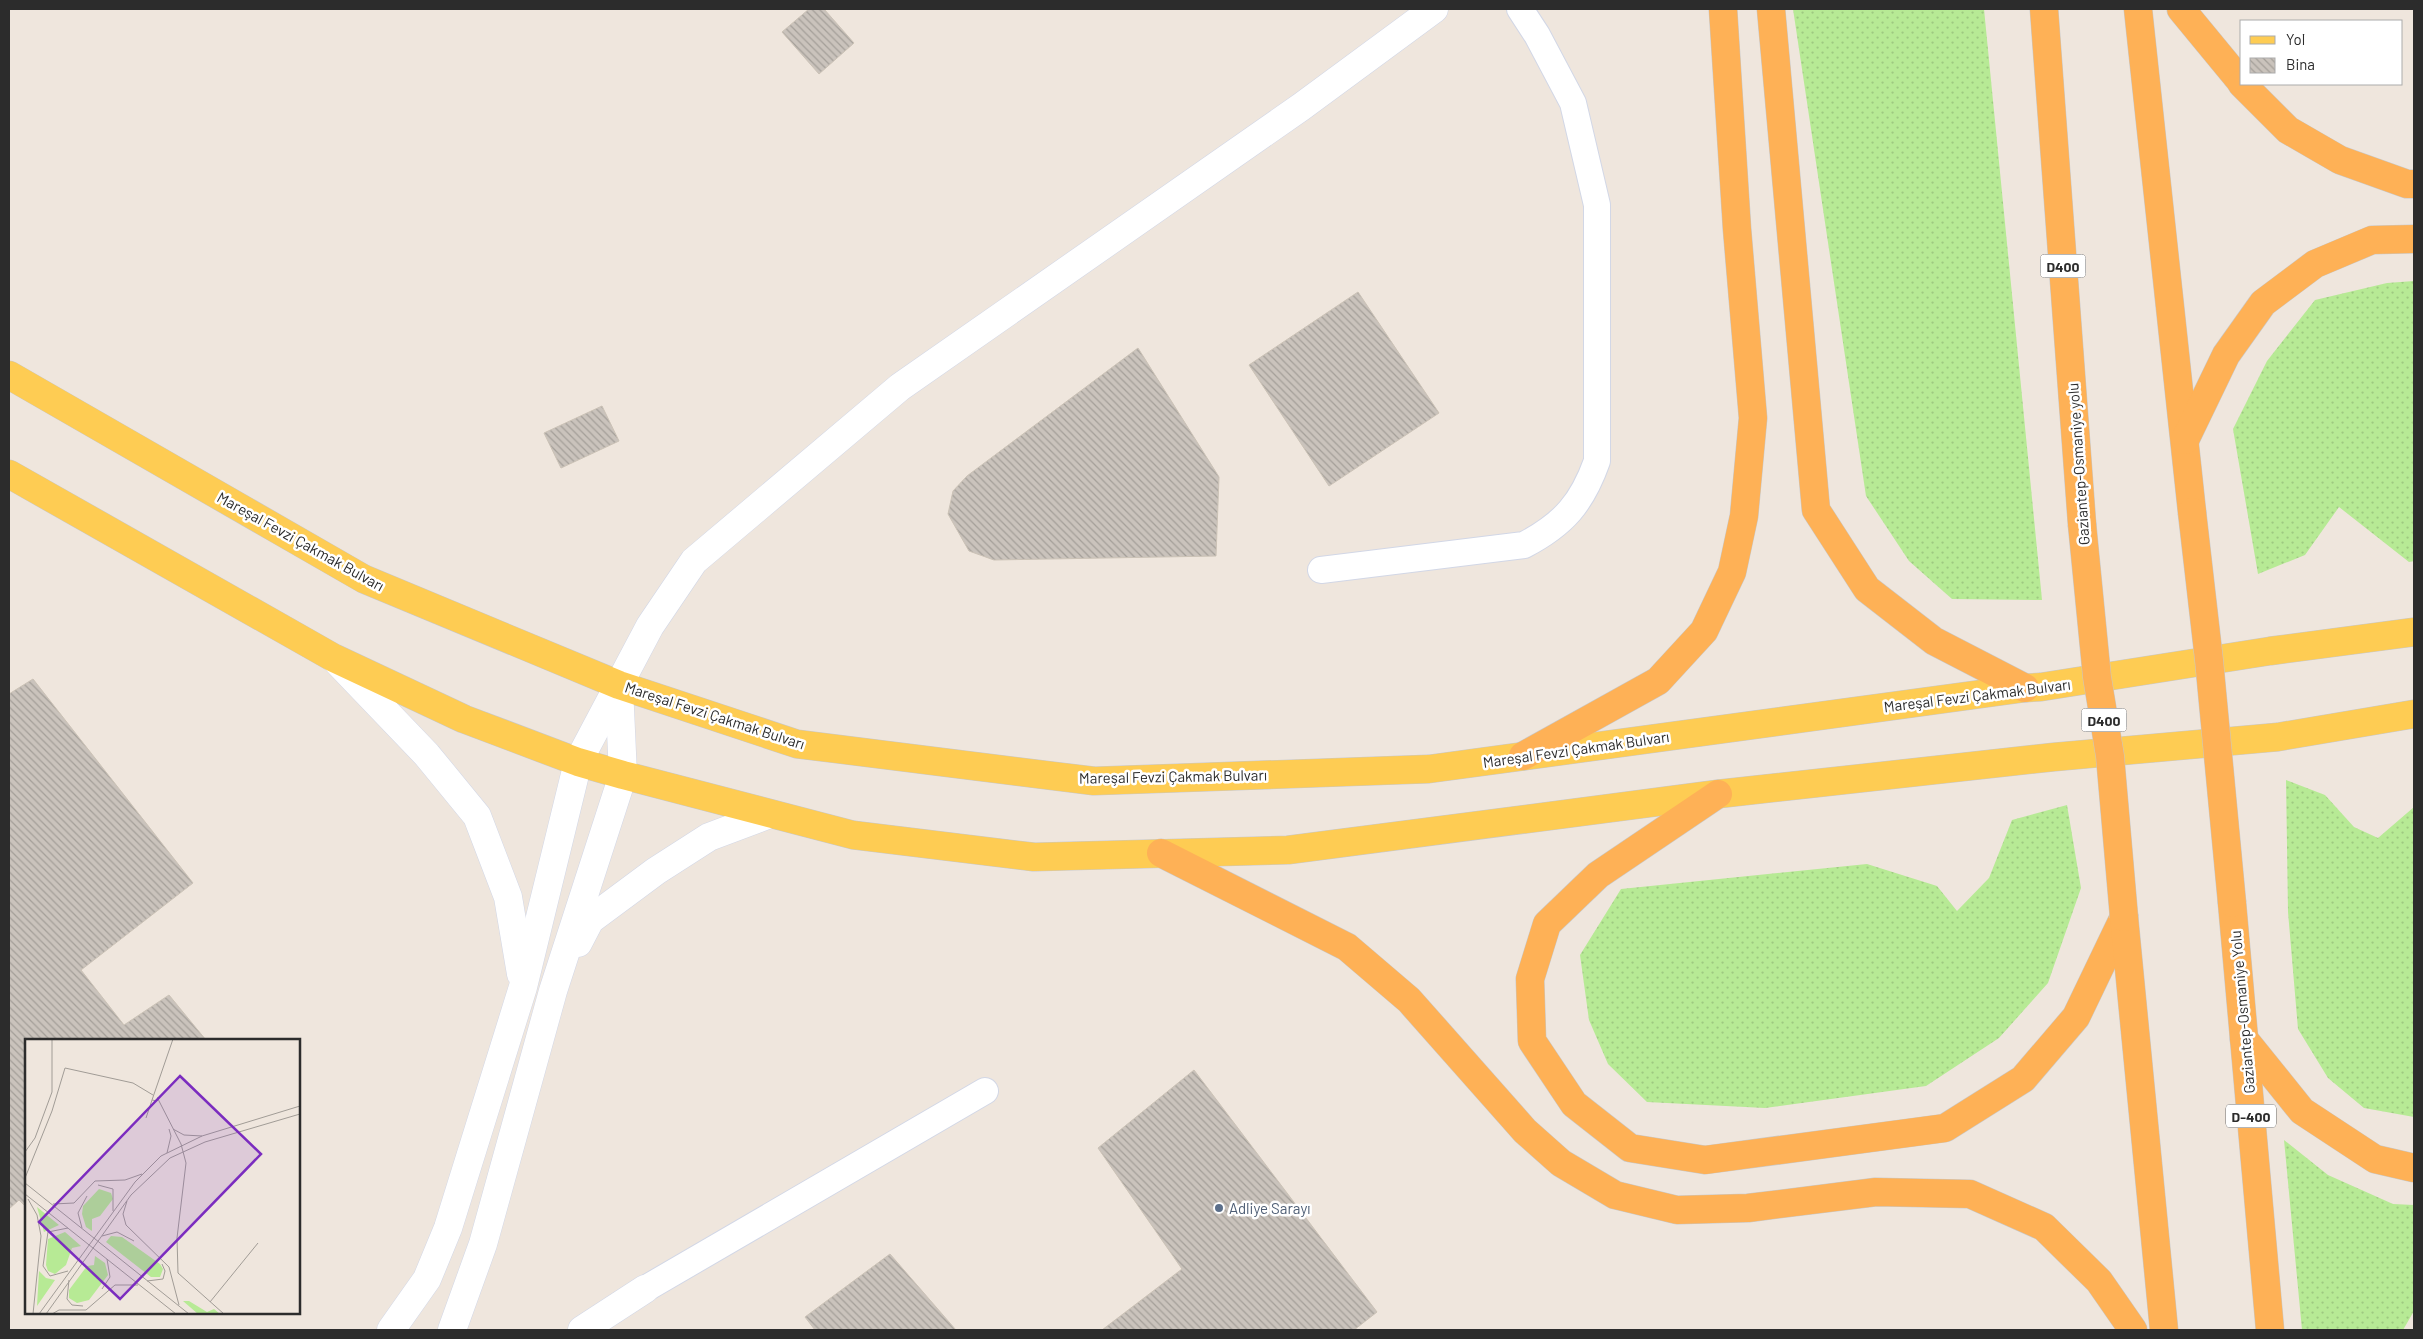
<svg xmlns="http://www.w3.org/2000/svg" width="2423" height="1339" font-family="Barlow,sans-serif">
<defs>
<pattern id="grass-dots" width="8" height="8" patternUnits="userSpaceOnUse" patternTransform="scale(1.25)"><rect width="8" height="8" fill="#b7ea95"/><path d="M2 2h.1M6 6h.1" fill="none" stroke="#9ec981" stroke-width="1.8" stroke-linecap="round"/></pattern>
<pattern id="building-back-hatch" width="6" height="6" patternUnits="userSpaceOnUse" patternTransform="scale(1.25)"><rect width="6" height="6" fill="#cac3bc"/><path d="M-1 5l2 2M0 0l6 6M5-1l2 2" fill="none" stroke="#a49f99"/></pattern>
</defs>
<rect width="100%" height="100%" fill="#efe6dd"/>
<g fill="url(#grass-dots)">
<polygon points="1793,9 1984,9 2042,600 1952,599 1909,561 1866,496"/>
<polygon points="2414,281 2414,561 2409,562 2339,507 2305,555 2258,574 2233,429 2267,361 2315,300 2387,283"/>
<polygon points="2286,780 2325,795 2354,827 2378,838 2414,807 2414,1117 2364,1108 2328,1078 2298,1029 2288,912"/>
<polygon points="2067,805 2081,888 2048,983 1999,1038 1926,1086 1765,1108 1647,1102 1608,1064 1589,1020 1580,955 1621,889 1867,864 1937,886 1957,911 1989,878 2012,820"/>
<polygon points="2284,1140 2328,1175 2393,1204 2414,1205 2414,1311 2403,1330 2302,1330"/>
</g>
<g fill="url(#building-back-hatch)" stroke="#cbc2b6">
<polygon points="809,9 824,9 854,43 819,74 782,32"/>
<polygon points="1358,292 1439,413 1329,486 1249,365"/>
<polygon points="1138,348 1219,477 1216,556 994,560 969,551 948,514 953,491 967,476"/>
<polygon points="602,406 619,441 561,468 544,433"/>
<polygon points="33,679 193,883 81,970 124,1025 169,995 206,1040 26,1040 26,1207 19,1200 9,1209 9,694"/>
<polygon points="1194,1070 1377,1312 1354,1330 1102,1330 1182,1269 1098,1148"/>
<polygon points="890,1254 956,1330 815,1330 805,1317"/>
</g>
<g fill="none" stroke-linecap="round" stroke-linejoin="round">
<defs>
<g id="service">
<path d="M1321 570 1524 545C1564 524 1582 503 1597 461V205L1573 103 1537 35 1520 9"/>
<polyline points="645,1289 985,1091"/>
</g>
<g id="minor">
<polyline points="335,659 427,755 477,816 508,897 521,974"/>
<polyline points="578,943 590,920 656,871 709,837 770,814"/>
<polyline points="391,1330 427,1279 448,1228 523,987 578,762 650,626 694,561 900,387 1301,107 1434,9"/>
<polyline points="452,1330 483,1244 553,991 623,775 619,687"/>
<polyline points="582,1330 645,1289"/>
</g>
<g id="primary">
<polyline points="9,375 364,579 619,685 797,744 1094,781 1429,769 2025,688 2041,687 2270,651 2414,632"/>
<polyline points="9,474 334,658 464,719 578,762 623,775 853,835 1034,857 1288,850 1718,794 2054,757 2278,737 2414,714"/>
</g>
<g id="trunk">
<polyline points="1771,9 1816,510 1867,589 1934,641 2025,688"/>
<polyline points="2044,9 2082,524"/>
<polyline points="2138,9 2192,512"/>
<polyline points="2181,9 2242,83"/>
<polyline points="2242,84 2288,130 2340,160 2407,184 2414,184"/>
<polyline points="2185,440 2226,355 2263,303 2315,264 2372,240 2414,239"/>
<polyline points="1523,756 1658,681 1704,631 1732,572 1744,516 1753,418 1737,229 1723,9"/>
<polyline points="1718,794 1598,875 1547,924 1530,979 1532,1041 1574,1104 1630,1148 1705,1160 1945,1128 2023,1079 2076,1017 2124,917"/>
<polyline points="1161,853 1347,947 1409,1000 1525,1131 1561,1163 1615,1195 1677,1210 1748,1208 1876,1192 1970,1194 2044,1227 2099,1281 2133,1330"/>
<polyline points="2232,903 2270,1330"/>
<polyline points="2124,917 2164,1330"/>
<polyline points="2244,1039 2302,1111 2375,1159 2414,1168"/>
</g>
</defs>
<use href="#service" stroke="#d2d7e6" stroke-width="28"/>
<use href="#minor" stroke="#d2d7e6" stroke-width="29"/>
<use href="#primary" stroke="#c8c8c8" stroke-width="29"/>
<use href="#trunk" stroke="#c8c8c8" stroke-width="29"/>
<use href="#service" stroke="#fff" stroke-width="26"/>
<use href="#minor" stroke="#fff" stroke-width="28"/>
<use href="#primary" stroke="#fecc53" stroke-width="28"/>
<use href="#trunk" stroke="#feb156" stroke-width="28"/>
<defs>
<g id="trunk-bridge">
<polyline points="2192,512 2209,660 2232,903"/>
<polyline points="2082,524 2097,677 2110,756 2124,917"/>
</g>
</defs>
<use href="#trunk-bridge" stroke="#c8c8c8" stroke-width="29" stroke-linecap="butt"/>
<use href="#trunk-bridge" stroke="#feb156" stroke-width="28"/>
</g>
<circle fill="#5c6f8a" stroke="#fff" stroke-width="2" cx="1219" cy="1208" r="5"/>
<g text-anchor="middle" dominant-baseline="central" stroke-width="5" stroke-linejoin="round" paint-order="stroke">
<g fill="#fff" stroke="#6b6b6b" stroke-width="1">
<rect x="2040.5" y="254.5" width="45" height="23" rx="4"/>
<rect x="2081.5" y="708.5" width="45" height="23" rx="4"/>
<rect x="2226" y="1104.5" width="50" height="23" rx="4"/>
</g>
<g font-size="14" font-weight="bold" fill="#2c2c2c">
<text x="2063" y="266">D400</text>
<text x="2104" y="720">D400</text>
<text x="2251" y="1116">D-400</text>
</g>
<g font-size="15" fill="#2c2c2c" stroke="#fff">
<text transform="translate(2078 464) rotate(-94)">Gaziantep-Osmaniye yolu</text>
<text transform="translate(301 541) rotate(29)">Mareşal Fevzi Çakmak Bulvarı</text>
<text transform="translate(1977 695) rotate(-7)">Mareşal Fevzi Çakmak Bulvarı</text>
<text transform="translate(715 715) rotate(18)">Mareşal Fevzi Çakmak Bulvarı</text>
<text transform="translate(1576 749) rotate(-8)">Mareşal Fevzi Çakmak Bulvarı</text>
<text transform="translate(1173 776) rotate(-1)">Mareşal Fevzi Çakmak Bulvarı</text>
<text transform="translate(2242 1012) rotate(-95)">Gaziantep-Osmaniye Yolu</text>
</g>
<g font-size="15" fill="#4e5e75" stroke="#fff" text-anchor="start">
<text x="1229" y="1208">Adliye Sarayı</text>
</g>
</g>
<g transform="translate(25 1039)">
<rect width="275" height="275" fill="#efe6dd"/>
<path d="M74 150 86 154 88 160 75 177 67 180V192L61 188 57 175 58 167ZM12 168 34 186 19 193ZM40 193 56 207 47 209 41 226 30 235 23 232 21 226 23 200ZM86 197 97 198 135 225 138 230 135 238H126L81 203ZM70 217 80 224 83 236 64 261 52 264 44 259V251L62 227 69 226ZM14 232 21 239 30 241 12 267ZM158 262H164L182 273 189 270 195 275H173Z" fill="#b7ea95"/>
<path fill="none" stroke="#a19c96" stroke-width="1" d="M133 58 132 62 127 61 148 0M133 60 156 105 161 124 152 199 153 234 199 275M121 79 127 61M148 90 159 96 177 97M0 113 10 99 27 53V0M142 114 146 97 144 90M0 139 27 72 40 29 108 44 128 56M0 144 164 275M73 146 88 150V172M0 155 151 275M3 160 12 176 16 197 8 275M102 162 98 175 101 186 144 228 154 266M28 165 49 164 70 142 100 141 117 135M43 189 23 193 18 227 25 237 43 232M57 189 53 174 62 157M77 197 92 193 109 202M44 241 42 260 47 266 58 267M122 242 138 240 140 232 137 225M77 250 85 238 82 220M185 263 233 204M14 275 110 143 136 117 177 97 275 67M21 275 106 156 145 119 180 103 275 75M27 275 34 271H61L90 246H113"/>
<path fill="#7b2cbf" fill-opacity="0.15" stroke="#7b2cbf" stroke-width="2.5" d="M155 37 236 115 95 260 14 183Z"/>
<rect width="275" height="275" fill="none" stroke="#2c2c2c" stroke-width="2.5"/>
</g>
<rect width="2423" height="1339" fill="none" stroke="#2c2c2c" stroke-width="20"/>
<rect x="2240" y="20" width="162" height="65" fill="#ffffff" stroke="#ababab"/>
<rect x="2250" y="36" width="25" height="8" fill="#fecc53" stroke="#ababab"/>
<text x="2286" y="45" font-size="15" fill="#2c2c2c">Yol</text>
<rect x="2250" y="58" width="25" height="15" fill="url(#building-back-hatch)" stroke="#ababab"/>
<text x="2286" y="70" font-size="15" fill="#2c2c2c">Bina</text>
</svg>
